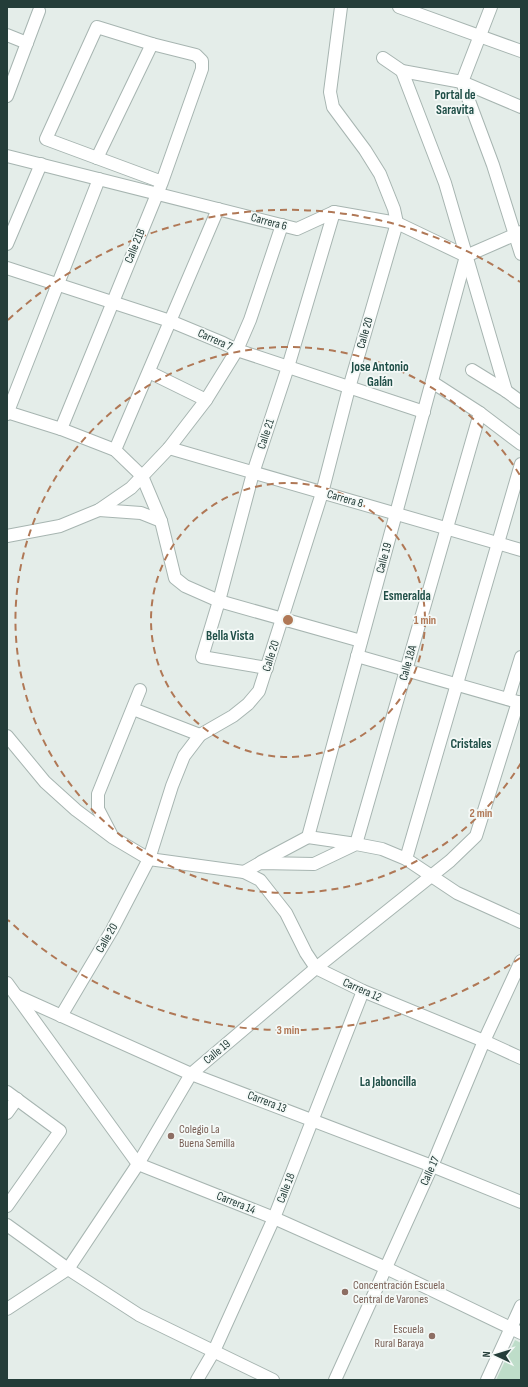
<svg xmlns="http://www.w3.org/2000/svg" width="528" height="1387" font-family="'Sofia Sans Condensed',sans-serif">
<rect width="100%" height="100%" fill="#e4ede9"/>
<polygon fill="#beddc9" points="515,1340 521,1343 521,1380 496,1380"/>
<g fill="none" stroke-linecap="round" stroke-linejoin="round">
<defs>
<g id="minor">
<polyline points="341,7 330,92 333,107 365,150 380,174 394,209 397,223"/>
<polyline points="399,7 521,51"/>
<polyline points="491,7 462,82 493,165 521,254"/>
<polyline points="7,35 27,43"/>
<polyline points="383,58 402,71 462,82 521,107"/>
<polyline points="402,71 445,183 506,391"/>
<polyline points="7,96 39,11"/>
<polyline points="7,156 297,229 334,212 397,223 466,256 521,232"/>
<polyline points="97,158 152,44"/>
<polyline points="7,244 41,164"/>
<polyline points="7,268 170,321 223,343 237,350 424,412"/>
<polyline points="472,370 506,391 521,402"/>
<polyline points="149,372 206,400"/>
<polyline points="432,382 480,413 521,444"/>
<polyline points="7,412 61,429 115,450 142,476 161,521 175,578 185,586 219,601 361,641"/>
<polyline points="7,414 99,179"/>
<polyline points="61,429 162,182 202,69 202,61 196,55 152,44 97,27 46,139 162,182"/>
<polyline points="169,448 521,550"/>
<polyline points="115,450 218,209"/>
<polyline points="99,510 141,513 161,521"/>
<polyline points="7,536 60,526 99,510 131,488 169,448 206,400 237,350 250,320 282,225"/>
<polyline points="357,656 521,703"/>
<polyline points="267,668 202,657 219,601 253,473 288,367 334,212"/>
<polyline points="508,699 521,657"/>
<polyline points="133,709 200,735"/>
<polyline points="7,736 45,782 76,810 112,837 149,859 244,872 260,880 286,913 306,953 316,968 363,991 484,1041 521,1058"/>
<polyline points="111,834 98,809 98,794 140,690"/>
<polyline points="308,837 466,256"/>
<polyline points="308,837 356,844 480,413"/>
<polyline points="406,859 521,464"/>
<polyline points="261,862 308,837"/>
<polyline points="244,872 260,863 314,864 356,844 382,849 406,859 457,893 521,922"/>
<polyline points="7,983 138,1164 274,1218 386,1268 521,1333"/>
<polyline points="17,996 191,1074 432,1166 521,1202"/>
<polyline points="61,1016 112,930 149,859 172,786 184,756 200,735 233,716 248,704 259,691 322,493 349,388 397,223"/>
<polyline points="7,1092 60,1131 7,1206"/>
<polyline points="7,1113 17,1099"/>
<polyline points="7,1225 68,1269 139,1315 273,1380"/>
<polyline points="7,1309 68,1269 138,1164 191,1074 316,968 450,861 476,836 518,702"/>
<polyline points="197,1380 214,1351 274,1218 363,991"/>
<polyline points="335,1380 432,1166 484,1041 521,961"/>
<polyline points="487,1380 521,1306"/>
</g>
</defs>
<use href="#minor" stroke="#a7b5b1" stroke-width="14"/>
<use href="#minor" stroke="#fff" stroke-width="12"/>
</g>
<g fill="none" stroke="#b07856" stroke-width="2" stroke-dasharray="7 5">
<circle cx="288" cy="620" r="137"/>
<path d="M521 763A273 273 0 1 1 521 477"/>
<path d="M520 958A410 410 0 0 1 8 920M8 320A410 410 0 0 1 520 282"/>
</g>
<g fill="#8d6e63" stroke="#f4f9f7" stroke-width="1.5">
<circle cx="171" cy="1136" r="4"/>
<circle cx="345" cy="1292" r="4"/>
<circle cx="432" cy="1336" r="4"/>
</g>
<g text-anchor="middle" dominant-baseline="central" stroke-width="3.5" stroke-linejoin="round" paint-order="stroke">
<g font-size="12" fill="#243d39" stroke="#f4f9f7">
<text transform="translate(269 222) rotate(15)">Carrera 6</text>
<text transform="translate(135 246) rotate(-68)">Calle 21B</text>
<text transform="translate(365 333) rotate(-74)">Calle 20</text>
<text transform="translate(215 340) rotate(24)">Carrera 7</text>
<text transform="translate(266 434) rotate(-72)">Calle 21</text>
<text transform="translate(345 499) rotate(16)">Carrera 8</text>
<text transform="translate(384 558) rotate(-75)">Calle 19</text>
<text transform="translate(271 656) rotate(-72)">Calle 20</text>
<text transform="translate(408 663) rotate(-74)">Calle 18A</text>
<text transform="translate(107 938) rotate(-60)">Calle 20</text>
<text transform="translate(362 990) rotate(24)">Carrera 12</text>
<text transform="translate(217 1052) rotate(-40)">Calle 19</text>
<text transform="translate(267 1102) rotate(21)">Carrera 13</text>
<text transform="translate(430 1171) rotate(-66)">Calle 17</text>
<text transform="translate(286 1188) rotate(-69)">Calle 18</text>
<text transform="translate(236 1203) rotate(22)">Carrera 14</text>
</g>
<g font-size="12" fill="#785e54" stroke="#f4f9f7" text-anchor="start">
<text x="179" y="1129">Colegio La<tspan x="179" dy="14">Buena Semilla</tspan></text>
<text x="353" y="1285">Concentración Escuela<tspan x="353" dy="14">Central de Varones</tspan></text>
<text x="424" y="1329" text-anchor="end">Escuela<tspan x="424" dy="14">Rural Baraya</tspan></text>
</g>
<g font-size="13" font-weight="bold" fill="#204f48" stroke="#f4f9f7">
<text x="455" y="95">Portal de<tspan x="455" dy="15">Saravita</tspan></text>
<text x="380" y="367">Jose Antonio<tspan x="380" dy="15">Galán</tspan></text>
<text x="407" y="596">Esmeralda</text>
<text x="230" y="636">Bella Vista</text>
<text x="471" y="744">Cristales</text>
<text x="388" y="1082">La Jaboncilla</text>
</g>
</g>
<circle cx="288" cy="620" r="6" fill="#b07856" stroke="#f4f9f7" stroke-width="2"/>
<g font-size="12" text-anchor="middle" font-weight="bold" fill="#b07856" stroke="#f4f9f7" stroke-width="3.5" stroke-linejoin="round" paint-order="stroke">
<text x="425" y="624">1 min</text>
<text x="481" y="817">2 min</text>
<text x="288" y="1034">3 min</text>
</g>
<rect width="528" height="1387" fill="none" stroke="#243d39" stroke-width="16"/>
<g transform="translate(496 1355) rotate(274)" stroke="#f4f9f7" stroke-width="3" paint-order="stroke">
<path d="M0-3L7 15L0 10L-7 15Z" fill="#243d39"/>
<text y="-6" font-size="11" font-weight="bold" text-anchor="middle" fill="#243d39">N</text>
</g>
</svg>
